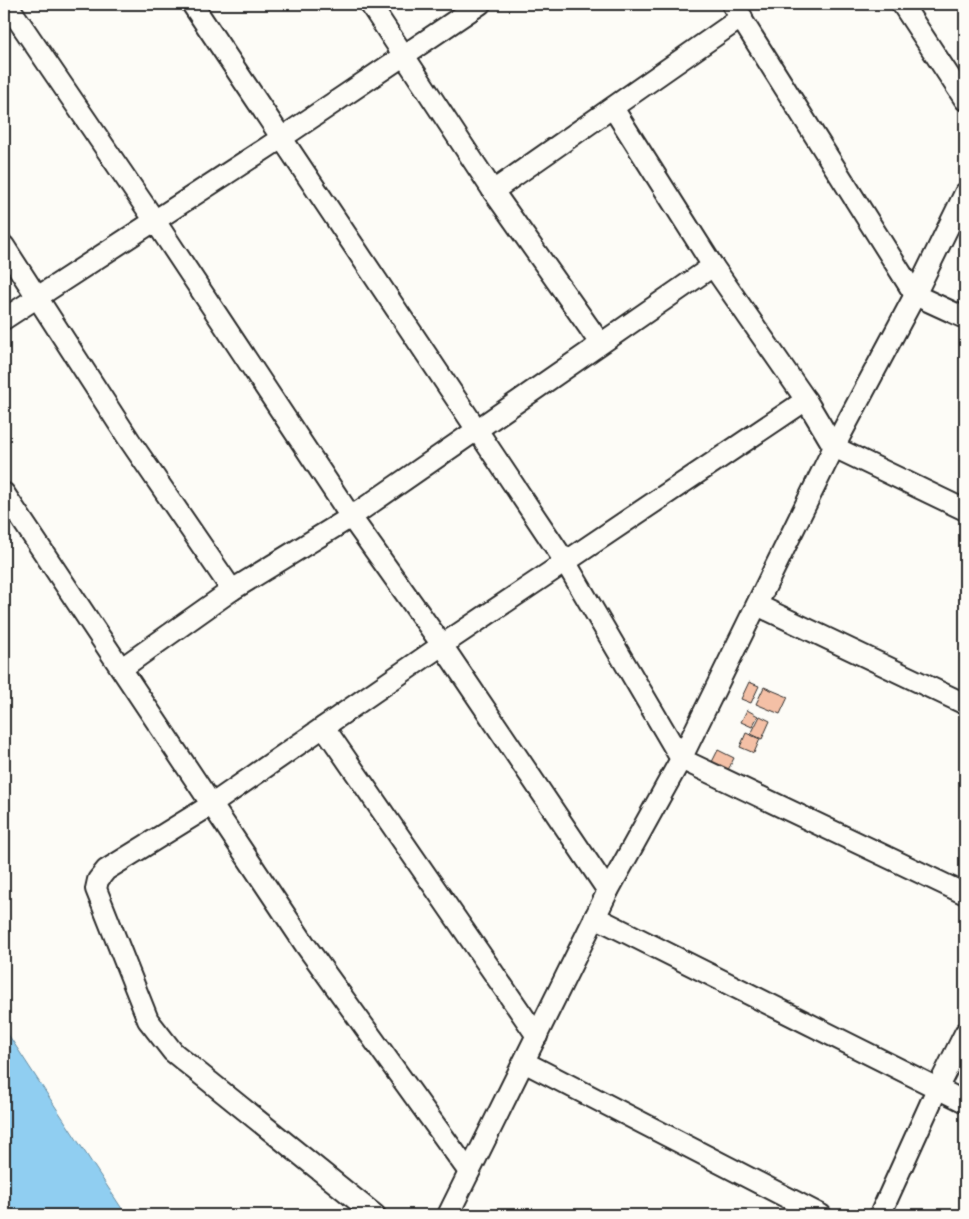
<svg xmlns="http://www.w3.org/2000/svg" width="969" height="1219" font-family="'Playpen Sans',sans-serif">
<rect width="100%" height="100%" fill="#fdfcf7"/>
<filter id="ink" filterUnits="userSpaceOnUse"><feTurbulence type="fractalNoise" baseFrequency=".02" numOctaves="2"/><feDisplacementMap in="SourceGraphic" scale="10" xChannelSelector="R" yChannelSelector="G"/><feConvolveMatrix kernelMatrix="1 2 1 2 8 2 1 2 1" color-interpolation-filters="sRGB"/></filter>
<g filter="url(#ink)">
<polygon fill="#90cef1" stroke="#688da2" points="4,1028 126,1215 4,1215"/>
<g fill="#f4c0a6" stroke="#2b2b2b">
<polygon points="749,682 759,686 751,703 741,699"/>
<polygon points="764,687 788,697 780,714 756,704"/>
<polygon points="747,710 758,716 752,727 741,722"/>
<polygon points="760,716 770,721 762,739 751,734"/>
<polygon points="746,733 760,739 754,753 740,747"/>
<polygon points="718,750 734,758 728,770 712,762"/>
</g>
<g fill="none" stroke-linecap="round" stroke-linejoin="round">
<defs>
<g id="street">
<polyline points="7,4 155,221 351,517 442,645 608,891"/>
<polyline points="192,4 566,563 681,759 965,894"/>
<polyline points="370,4 493,191 600,343"/>
<polyline points="732,4 915,295 965,318"/>
<polyline points="902,4 965,100"/>
<polyline points="613,108 713,266 806,400 834,447 965,510"/>
<polyline points="493,191 742,17"/>
<polyline points="4,246 130,441 232,590"/>
<polyline points="4,319 283,137 480,4"/>
<polyline points="4,493 306,946 469,1172"/>
<polyline points="757,605 965,704"/>
<polyline points="122,668 232,590 351,517 713,266"/>
<polyline points="324,727 537,1036"/>
<polyline points="595,917 965,1102"/>
<polyline points="524,1062 821,1215"/>
<polyline points="375,1215 173,1052 148,1020 96,889 98,880 106,870 211,805 442,645 806,400"/>
<polyline points="448,1215 608,891 681,759 834,447 915,295 965,193"/>
<polyline points="880,1215 937,1089 965,1033"/>
</g>
</defs>
<use href="#street" stroke="#2b2b2b" stroke-width="24"/>
<use href="#street" stroke="#fdfcf7" stroke-width="20"/>
</g>
</g>
<rect width="969" height="1219" fill="none" stroke="#fdfcf7" stroke-width="20"/>
<rect x="10" y="10" width="949" height="1199" fill="none" stroke="#2b2b2b" stroke-width="2" filter="url(#ink)"/>
</svg>
